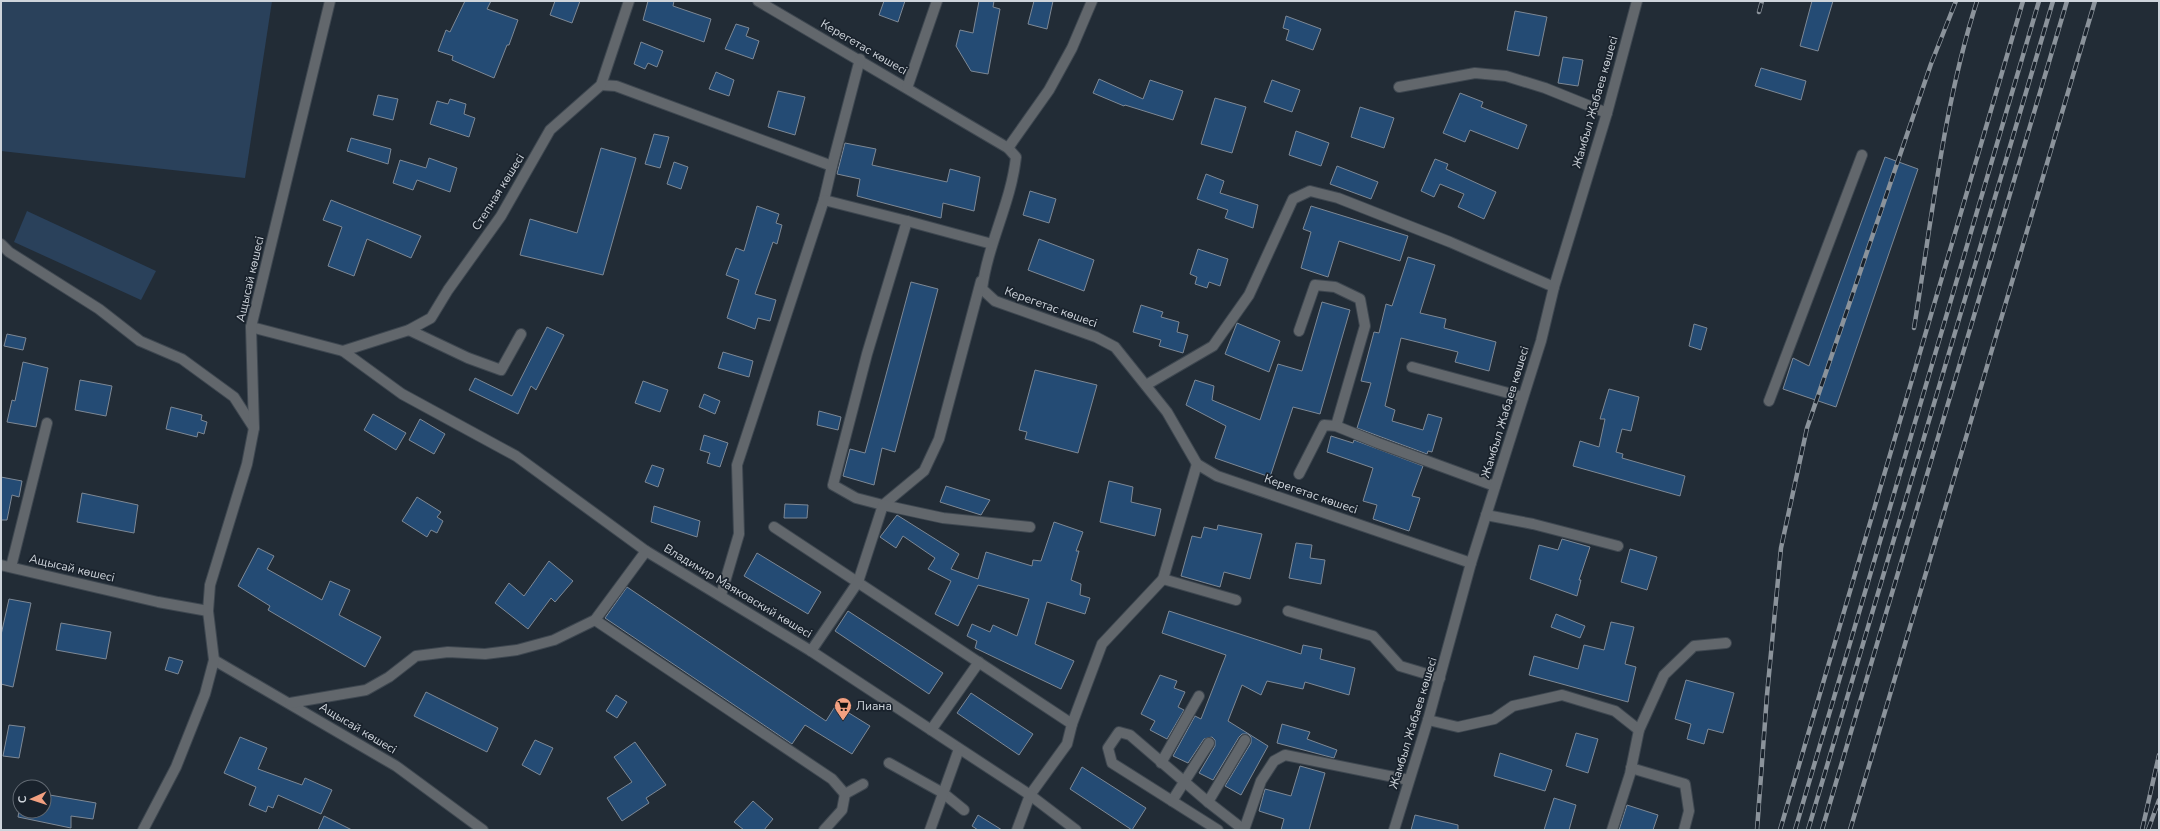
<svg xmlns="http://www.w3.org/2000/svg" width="2160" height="831" font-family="'Nunito Sans',sans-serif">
<rect width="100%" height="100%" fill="#222c36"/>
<g fill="#2a415b">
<polygon points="1,1 272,1 245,178 1,151"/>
<polygon points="27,211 156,271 141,300 14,242"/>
</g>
<g fill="#244b74" stroke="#7d8895">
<polygon points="465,1 491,1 487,9 518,20 509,45 507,45 494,78 452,60 453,56 438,51 446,30 450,32"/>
<polygon points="555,1 580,1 572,23 550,15"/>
<polygon points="648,1 674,1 673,6 711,19 704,42 643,20"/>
<polygon points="884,1 905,1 898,22 879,15"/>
<polygon points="979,1 994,1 993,7 1000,9 988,74 971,71 956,46 960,30 973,33"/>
<polygon points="1034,1 1053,1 1047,29 1028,24"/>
<polygon points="1812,1 1833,1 1818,51 1800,46"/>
<polygon points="1515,11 1547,17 1539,56 1507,50"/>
<polygon points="1286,16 1321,29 1313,50 1286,40 1289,30 1283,28"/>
<polygon points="736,24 749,28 746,36 759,41 753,59 725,49"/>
<polygon points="641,42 663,51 657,67 648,63 645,69 634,64"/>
<polygon points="1563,57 1583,60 1578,86 1558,83"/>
<polygon points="1761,68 1806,81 1801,100 1755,86"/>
<polygon points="716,72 734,80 729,96 709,89"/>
<polygon points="1099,79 1143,99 1150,80 1183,91 1173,120 1125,105 1124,106 1093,93"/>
<polygon points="1272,80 1300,90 1292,112 1264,102"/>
<polygon points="778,91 805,97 795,135 768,127"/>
<polygon points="1460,93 1483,102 1481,107 1527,125 1518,149 1470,130 1465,142 1443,133"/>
<polygon points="378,95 398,99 393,120 373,115"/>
<polygon points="1215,98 1246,107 1232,153 1201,144"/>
<polygon points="450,99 466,104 464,114 475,118 469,137 430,124 437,101 448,104"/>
<polygon points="1360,107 1394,118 1384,148 1351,137"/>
<polygon points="1296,131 1329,143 1321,166 1289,155"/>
<polygon points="654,134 669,137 660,168 645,164"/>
<polygon points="351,138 391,149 388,164 347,151"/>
<polygon points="845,143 876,149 872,165 947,182 950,169 980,177 974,211 943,203 941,218 857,196 860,179 837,174"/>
<polygon points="601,148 636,158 603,275 520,255 530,219 577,233"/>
<polygon points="1885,157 1918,169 1836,407 1783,389 1793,358 1809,366"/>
<polygon points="429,158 457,168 450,192 417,180 413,190 393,183 400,160 426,168"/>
<polygon points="1435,159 1448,164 1446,169 1496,192 1484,219 1458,207 1464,194 1440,184 1434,197 1421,191"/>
<polygon points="674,162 688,167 681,189 667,184"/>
<polygon points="1337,166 1378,182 1371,199 1330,184"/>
<polygon points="1206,174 1224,181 1220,193 1258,205 1253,228 1225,218 1228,210 1197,199"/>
<polygon points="1030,191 1056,199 1049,223 1023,215"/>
<polygon points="331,200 421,236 411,258 367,239 354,276 328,266 342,227 323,220"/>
<polygon points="757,206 779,214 776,223 782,225 777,244 773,242 755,294 776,300 770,321 758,318 755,329 727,318 739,280 726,275 736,248 744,251"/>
<polygon points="1311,206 1408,236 1400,261 1339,241 1328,277 1301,268 1311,232 1303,229"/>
<polygon points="1039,239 1094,260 1084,291 1028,270"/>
<polygon points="1198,249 1228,259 1220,286 1209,282 1207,288 1195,284 1197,277 1190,274"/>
<polygon points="1408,257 1435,265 1420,313 1446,319 1444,328 1496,342 1489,371 1455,362 1458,352 1401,338 1385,406 1395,410 1392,421 1423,430 1428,414 1442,418 1432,452 1428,451 1427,454 1357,428 1371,383 1361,381 1374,332 1379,333 1386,304 1392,306"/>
<polygon points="911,282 938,289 895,452 882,448 874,485 843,476 850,449 865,453"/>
<polygon points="1322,302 1350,310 1320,414 1293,407 1270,477 1215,458 1226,426 1186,405 1195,380 1214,386 1212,400 1260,420 1278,364 1302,371"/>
<polygon points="1141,305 1163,312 1161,317 1179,322 1177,332 1188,335 1183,353 1159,346 1161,340 1133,332"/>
<polygon points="1237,323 1280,341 1269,372 1225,354"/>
<polygon points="1694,324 1707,328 1701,350 1689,346"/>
<polygon points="547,327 564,335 536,390 531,386 518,414 469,390 475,378 512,396"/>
<polygon points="7,334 26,338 23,350 4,346"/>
<polygon points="723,352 753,361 749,377 718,368"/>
<polygon points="23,362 48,368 36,427 7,422 12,400 15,401"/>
<polygon points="1035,370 1097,385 1078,453 1025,439 1027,432 1019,430"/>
<polygon points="80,380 112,386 106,416 75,410"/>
<polygon points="643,381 668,390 660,412 635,403"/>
<polygon points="1609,389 1639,397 1631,431 1622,429 1616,452 1623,454 1622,458 1685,476 1680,496 1573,466 1580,441 1599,447 1605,419 1600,419"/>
<polygon points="704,394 720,401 715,414 699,407"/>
<polygon points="171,407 202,415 201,420 207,422 204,434 198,432 197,437 166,429"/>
<polygon points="819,411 841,417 838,430 817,425"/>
<polygon points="373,414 406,433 396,450 364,430"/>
<polygon points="420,419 445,434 434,454 409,440"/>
<polygon points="704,435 728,443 720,467 707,463 710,453 700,450"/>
<polygon points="1331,436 1353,443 1354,440 1423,466 1412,496 1420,498 1409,531 1373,519 1377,505 1363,501 1373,468 1327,452"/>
<polygon points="652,465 664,469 658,487 645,482"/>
<polygon points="1,477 22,481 19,497 12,495 7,520 1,520"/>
<polygon points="1109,481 1133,487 1131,502 1161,509 1155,536 1100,522"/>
<polygon points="946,486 990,500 981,515 940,502"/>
<polygon points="82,493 138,505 134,533 77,522"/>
<polygon points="417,497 441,512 437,517 443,521 437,533 431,530 427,537 402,521"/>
<polygon points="785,504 808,505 807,518 784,518"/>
<polygon points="654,506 700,521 697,537 651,522"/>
<polygon points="897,515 959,554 951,569 978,579 986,552 1032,566 1033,560 1041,561 1054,522 1083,532 1076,551 1079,551 1071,580 1081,584 1080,595 1090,598 1085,614 1047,602 1035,644 1074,661 1061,689 975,648 977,641 967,636 972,624 990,632 993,625 1017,636 1029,599 978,585 958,626 935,614 951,581 928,569 935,558 903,536 896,548 880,537"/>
<polygon points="1218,525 1262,534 1250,579 1224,572 1220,587 1181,576 1192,536 1201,538 1204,527 1217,530"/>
<polygon points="1562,539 1590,547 1579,580 1581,580 1577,596 1530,579 1539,545 1558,550"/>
<polygon points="1296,543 1312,545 1310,558 1325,560 1321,584 1289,578"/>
<polygon points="258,548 274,556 267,569 322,600 330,581 350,590 339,615 381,637 365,667 268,610 270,606 238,586"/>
<polygon points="1630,549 1657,557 1647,590 1621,582"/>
<polygon points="757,553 821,592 808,614 744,576"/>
<polygon points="549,561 573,581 555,602 551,598 528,629 495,603 509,583 524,596"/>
<polygon points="627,587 826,721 836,705 870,726 852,754 805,725 792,744 605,618"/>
<polygon points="9,599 31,603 13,687 1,684 1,635"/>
<polygon points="848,611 943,673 929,694 835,631"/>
<polygon points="1169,611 1301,654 1303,645 1322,649 1320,659 1355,668 1349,695 1305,682 1303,689 1267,681 1261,695 1242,685 1228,721 1268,746 1241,795 1225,786 1251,743 1251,737 1248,734 1242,734 1239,737 1213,780 1199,773 1215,746 1215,740 1212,737 1204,739 1188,763 1173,756 1195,716 1201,719 1226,655 1162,633"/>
<polygon points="1556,614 1585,626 1580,638 1551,627"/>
<polygon points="1611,622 1634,627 1625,664 1636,667 1628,702 1529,675 1534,656 1578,669 1584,645 1604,650"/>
<polygon points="61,623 111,632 106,659 56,650"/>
<polygon points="169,657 183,661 178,674 165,670"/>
<polygon points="1160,675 1177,681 1174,688 1185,692 1178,707 1184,710 1167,739 1150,730 1155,721 1141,714"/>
<polygon points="1686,680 1734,693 1723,733 1708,729 1704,744 1687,739 1691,724 1675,719"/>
<polygon points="426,692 498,728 487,752 414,716"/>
<polygon points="971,693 1033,734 1019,755 957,713"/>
<polygon points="616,695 627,702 617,718 606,711"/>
<polygon points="1282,724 1310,732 1307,739 1337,750 1334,758 1277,743"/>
<polygon points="9,725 25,727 19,758 3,756"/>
<polygon points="1576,733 1598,739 1588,773 1566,766"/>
<polygon points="240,737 267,748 258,769 302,785 305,778 332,790 321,814 278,795 273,808 268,806 266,812 249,805 256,787 224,773"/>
<polygon points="535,740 553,748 540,775 522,765"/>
<polygon points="635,742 666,785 646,798 649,803 622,821 607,798 632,782 614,757"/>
<polygon points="1500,753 1552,770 1545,791 1494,776"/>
<polygon points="1300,766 1325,773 1309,830 1281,830 1284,819 1259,811 1265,789 1291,796"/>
<polygon points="1082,767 1146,808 1132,830 1070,789"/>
<polygon points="44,794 96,803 93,819 71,816 71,828 18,817 19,811 44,811"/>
<polygon points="1554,798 1576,805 1569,830 1544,830"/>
<polygon points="753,801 773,819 764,830 744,830 734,822"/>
<polygon points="1627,805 1658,815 1653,830 1619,830"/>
<polygon points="978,815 1002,830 978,830 972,826"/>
<polygon points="1415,815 1458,825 1458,830 1411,830"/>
<polygon points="324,816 352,830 318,830"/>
</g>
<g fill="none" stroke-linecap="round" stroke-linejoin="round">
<defs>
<g id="minor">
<path d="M758 1 1008 148 1016 157C1011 203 988 243 982 289L995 301 1096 337 1115 347 1167 412 1197 464 1217 476 1471 563"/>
<polyline points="601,85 616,86 832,166 824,200 737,465 739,534 721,595"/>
<polyline points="1399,87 1475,73 1506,76 1545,88 1607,113"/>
<polyline points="907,88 937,1"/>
<polyline points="1008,148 1049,90 1072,48 1092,1"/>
<polyline points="832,166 860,59"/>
<polyline points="824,200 907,221 867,354 833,485 856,498 883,505 924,471 939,439 981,281"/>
<polyline points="907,221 992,244"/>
<polyline points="1,244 9,252 99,309 140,341 182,359 234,397 254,428"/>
<polyline points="251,327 343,351 402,394 516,456 646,551"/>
<polyline points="409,330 468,358 501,370 521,334"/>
<polyline points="1299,331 1315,285 1335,287 1360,299 1365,326 1336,426"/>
<polyline points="343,351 409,330 431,318 448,290 501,216 550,130 601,85 629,1"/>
<polyline points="1412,367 1523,397"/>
<polyline points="1146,385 1213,346 1249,295 1293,199 1310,191 1338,198 1450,242 1554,287"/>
<polyline points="1769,401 1862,155"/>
<polyline points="1299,474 1324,425 1336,426 1378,443 1495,486"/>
<polyline points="1486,515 1533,524 1618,546"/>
<polyline points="774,527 1072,724 1067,744 1030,795 1017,830"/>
<polyline points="1,565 158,602 208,611"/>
<polyline points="11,567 47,423"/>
<polyline points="1163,579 1236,600"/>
<polyline points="1288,611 1373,636 1400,666 1440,678"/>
<polyline points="595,620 832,779 845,794"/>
<polyline points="811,651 858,582 883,505 943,518 1030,527"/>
<polyline points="214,660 396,766 483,830"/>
<polyline points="290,703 366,690 389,677 416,656 448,652 485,654 517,650 554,640 595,620 646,551 811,651 1030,795 1076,830"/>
<polyline points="1428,720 1458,727 1494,719 1513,706 1562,695 1615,711 1639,730"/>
<polyline points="1072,724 1102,644 1163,579 1197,464"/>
<polyline points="931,730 979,662"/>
<polyline points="889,763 943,793 964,810"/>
<polyline points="1161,763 1199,696"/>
<polyline points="1631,768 1685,784 1689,811 1684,830"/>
<polyline points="1172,801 1209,743"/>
<polyline points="1208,802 1245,740"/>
<polyline points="143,830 176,767 205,694 214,660 208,611 210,585 247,464 254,428 251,327 330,1"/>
<polyline points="824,830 842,810 845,794 863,784"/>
<polyline points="930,830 959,749"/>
<polyline points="1218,830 1112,763 1108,748 1119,732 1130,735 1208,802 1244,830"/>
<polyline points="1244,830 1261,781 1274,761 1285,755 1409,780"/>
<polyline points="1394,830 1428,720 1471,563 1541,341 1554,287 1607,113 1637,1"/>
<polyline points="1612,830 1630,774 1639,730 1664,675 1694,646 1726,643"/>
</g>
</defs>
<use href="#minor" stroke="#3e4750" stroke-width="12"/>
<use href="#minor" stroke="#62676c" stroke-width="10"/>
<defs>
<g id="rail">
<polyline points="1759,12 1762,1"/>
<path d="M1914 328C1932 219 1943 107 1977 1"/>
<polyline points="1757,830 1767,695 1781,548 1807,428 1931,64 1956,1"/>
<polyline points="1780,830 2023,1"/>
<polyline points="1795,830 2039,1"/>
<polyline points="1808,830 2053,1"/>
<polyline points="1822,830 2067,1"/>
<polyline points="1850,830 2095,1"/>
<polyline points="2142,830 2159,755"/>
<polyline points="2148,830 2159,800"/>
</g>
</defs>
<use href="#rail" stroke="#8b939b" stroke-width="4.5"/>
<use href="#rail" stroke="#19222c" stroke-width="3" stroke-dasharray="9" stroke-linecap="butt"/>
</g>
<defs>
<symbol id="supermarket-pin" viewBox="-11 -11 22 30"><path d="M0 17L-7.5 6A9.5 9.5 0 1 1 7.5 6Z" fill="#f2a081" stroke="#19222c"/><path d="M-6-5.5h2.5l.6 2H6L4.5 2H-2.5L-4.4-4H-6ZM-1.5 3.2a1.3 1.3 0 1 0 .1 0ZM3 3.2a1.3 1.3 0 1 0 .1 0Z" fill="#111"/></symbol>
</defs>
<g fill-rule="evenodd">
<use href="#supermarket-pin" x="833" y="696" width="20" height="27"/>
</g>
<g text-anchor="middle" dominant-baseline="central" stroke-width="3.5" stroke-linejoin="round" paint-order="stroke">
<g font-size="12" fill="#ced4db" stroke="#19222c">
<text transform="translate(864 47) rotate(30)">Керегетас көшесі</text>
<text transform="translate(1595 102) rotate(-74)">Жамбыл Жабаев көшесі</text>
<text transform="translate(498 192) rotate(-58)">Степная көшесі</text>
<text transform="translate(250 279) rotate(-77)">Ащысай көшесі</text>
<text transform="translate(1051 307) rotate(20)">Керегетас көшесі</text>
<text transform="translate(1505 412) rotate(-73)">Жамбыл Жабаев көшесі</text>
<text transform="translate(1311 494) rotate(19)">Керегетас көшесі</text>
<text transform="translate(72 568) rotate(13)">Ащысай көшесі</text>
<text transform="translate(738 591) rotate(31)">Владимир Маяковский көшесі</text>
<text transform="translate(1413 723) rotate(-73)">Жамбыл Жабаев көшесі</text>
<text transform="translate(358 728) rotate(31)">Ащысай көшесі</text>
</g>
<g font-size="12" fill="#ced4db" stroke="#19222c" text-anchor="start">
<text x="856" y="706">Лиана</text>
</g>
</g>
<rect width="2160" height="831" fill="none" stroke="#ced4db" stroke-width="4"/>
<g transform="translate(32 799) rotate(267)"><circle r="19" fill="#19222c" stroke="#616972"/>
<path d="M0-3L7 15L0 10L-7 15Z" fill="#f2a081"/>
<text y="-6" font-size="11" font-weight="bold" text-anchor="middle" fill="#ced4db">С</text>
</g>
</svg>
